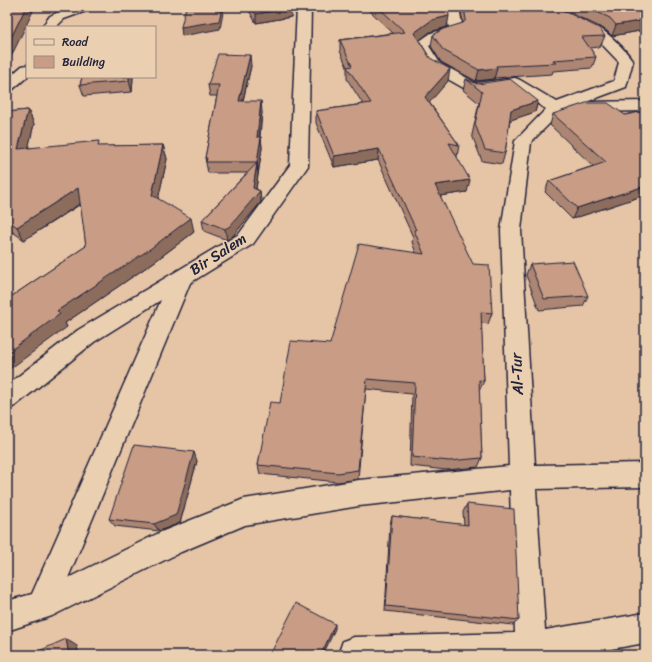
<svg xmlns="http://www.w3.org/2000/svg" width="652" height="662" font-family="Sriracha,sans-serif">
<rect width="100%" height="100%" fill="#e6c4a6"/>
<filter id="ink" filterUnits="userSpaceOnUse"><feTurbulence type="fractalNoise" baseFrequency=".025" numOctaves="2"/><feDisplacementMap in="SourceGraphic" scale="8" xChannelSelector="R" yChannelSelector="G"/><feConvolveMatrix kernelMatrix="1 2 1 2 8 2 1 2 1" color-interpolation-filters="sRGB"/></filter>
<g filter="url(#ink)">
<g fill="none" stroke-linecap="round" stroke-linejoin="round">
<defs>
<g id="minor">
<polygon points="70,7 91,7 89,10 64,19 56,27 42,27 50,16"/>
<path d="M297 7H311L308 166 253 244 190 283 68 578 161 532 244 499 359 480 509 466 501 230 515 141 546 109 512 88 474 93 469 91 430 69 414 45 431 33 449 28 445 7H459L463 30 461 33 441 39 429 46 440 63 476 83 515 78 520 80 557 102 614 81 619 62 595 37 573 26 571 23 573 20C592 15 623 46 633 61L626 87 586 102 645 101V111L583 112 577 110 576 106 562 111 531 142 521 230 535 465 645 463V487L536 489 545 630 645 613V643L577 655H340L339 652 343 641 354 637 515 633 510 490 359 506 245 525 181 552 52 616 7 631V601L32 594 161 300 94 342 15 406 7 409V385L78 330 239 234 290 165Z"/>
<polygon points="27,65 27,77 12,90 7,92 7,79 22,66"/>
</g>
</defs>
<use href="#minor" stroke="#22223b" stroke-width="3"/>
<use href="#minor" fill="#eacfb1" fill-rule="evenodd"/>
</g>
<g fill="#ac8672" stroke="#22223b">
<polygon points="247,7 290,7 291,8 291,17 256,23"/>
<polygon points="367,7 448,7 447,27 430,32 419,40 430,58 448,81 429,102 459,145 457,157 456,157 467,192 440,196 492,313 488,324 481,323 484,381 479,391 482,458 478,467 446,470 410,466 412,394 366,389 358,479 338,482 260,474 258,465 280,403 330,344 416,253 412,242 413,237 378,160 334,167 316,123 316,111 363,104 347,79 347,67 340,51 340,40 393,33 368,9"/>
<polygon points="460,7 556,7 605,36 600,47 590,48 596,57 592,68 553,71 552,74 494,78 494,79 476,81 441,62 431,46 433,35 463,23"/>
<polygon points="558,7 645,7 645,30 612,36 606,30"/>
<polygon points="251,66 243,101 262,112 260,137 261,137 262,148 256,189 260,191 261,202 232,237 227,240 204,231 202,220 247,173 208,173 205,158 217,96 210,96 208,85"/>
<polygon points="82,77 133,77 132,92 84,96 80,85"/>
<polygon points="466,79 477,84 538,101 535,112 510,120 505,153 502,164 482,161 472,135 479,103 463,90"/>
<polygon points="28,110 34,124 28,148 163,145 167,159 158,199 194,232 154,262 65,323 67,327 12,296 86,246 81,204 24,240 7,228 7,112"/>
<polygon points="645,111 645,195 572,219 545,192 549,181 593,166 550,125 553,114 625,115"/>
<polygon points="530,264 588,296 583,306 539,310 526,275"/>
<polygon points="645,350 645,357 642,354"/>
<polygon points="197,461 180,523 159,531 115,526 109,519"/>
<polygon points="467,504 519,620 513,625 385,611 390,524 392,516 464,525 463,512"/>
</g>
<g fill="#8c6d5d" stroke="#22223b">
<polygon points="26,7 35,7 7,65 7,46"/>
<polygon points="222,7 224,7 220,29 182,36 181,27"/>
<polygon points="291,8 291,17 256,23 256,14"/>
<polygon points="449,16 447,27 430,32 413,45 414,33 432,20"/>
<polygon points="645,20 645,30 612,36 616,25"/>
<polygon points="250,55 251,66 240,112 239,101"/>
<polygon points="497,68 494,79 476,81 479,70"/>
<polygon points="450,69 448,81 424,109 425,97"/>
<polygon points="129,77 133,77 132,92 129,81"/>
<polygon points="261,101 262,112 258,148 257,137"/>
<polygon points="538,101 535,112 508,121 511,110"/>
<polygon points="28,110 34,124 25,162 18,149"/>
<polygon points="261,137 262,148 258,174 257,162"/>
<polygon points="163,145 167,159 156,209 152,195"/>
<polygon points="379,149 378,160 334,167 334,156"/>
<polygon points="257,163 258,174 255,196 260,191 261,202 232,237 227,240 225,229 253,188"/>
<polygon points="470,180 467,192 433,197 435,185"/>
<polygon points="645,186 645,195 572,219 577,208"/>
<polygon points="78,188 84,201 24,240 17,227"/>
<polygon points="191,218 194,232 154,262 65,323 67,327 7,371 7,353 57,311"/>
<polygon points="194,452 197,461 180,523 159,531 154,524"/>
<polygon points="335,624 335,629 323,655 321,655"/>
<polygon points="66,639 77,646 79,655 69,655"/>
</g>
<g fill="#c89c85" stroke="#22223b">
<polygon points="7,7 26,7 7,46"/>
<polygon points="186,7 222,7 219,21 181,27"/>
<polygon points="251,7 290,7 291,8 256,14"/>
<polygon points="378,7 448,7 449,16 432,20 414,33 430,58 450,69 425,97 459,145 449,143 470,180 435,185 473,264 489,265 492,313 481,312 484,381 479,380 482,458 449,461 412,457 415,383 367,379 358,470 338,473 258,465 270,402 280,403 291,341 330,344 359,244 424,254 414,230 416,230 379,149 334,156 316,111 371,103 347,67 352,66 340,40 405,32"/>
<polygon points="464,7 556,7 599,28 605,36 582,37 596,57 553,60 556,63 496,66 497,68 479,70 443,50 433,35 443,29 463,23 466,20"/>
<polygon points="586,7 645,7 645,20 616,25 610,18"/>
<polygon points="218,54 250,55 239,101 261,101 257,137 261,137 257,162 206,162 207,158 205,158 219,85 208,85"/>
<polygon points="82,77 129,77 129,81 80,85"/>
<polygon points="466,79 477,84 510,79 538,101 511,110 505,153 485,150 475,124 482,92"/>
<polygon points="586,103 608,103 625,115 645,111 645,186 577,208 549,181 606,162 553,114"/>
<polygon points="28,110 18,149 99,141 98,146 163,145 152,195 191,218 150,249 57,311 60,314 7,353 7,294 12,296 86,246 78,188 17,227 7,220 7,112"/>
<polygon points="257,163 253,188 260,191 230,226 225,229 202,220"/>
<polygon points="573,261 588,296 544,299 530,264"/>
<polygon points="134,445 194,452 176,515 154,524 109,519"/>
<polygon points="467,504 514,509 519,620 386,606 392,516 468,525"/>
<polygon points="296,603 335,624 321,655 270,655"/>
<polygon points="66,639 69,655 30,655"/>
</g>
</g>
<g text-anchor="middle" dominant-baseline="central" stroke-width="3" stroke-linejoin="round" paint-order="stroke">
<g font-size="15" fill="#22223b" stroke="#eacfb1">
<text transform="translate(218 254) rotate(-33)">Bir Salem</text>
<text transform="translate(517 374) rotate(-93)">Al-Tur</text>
</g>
</g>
<rect width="652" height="662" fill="none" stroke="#eacfb1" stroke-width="24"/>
<rect x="12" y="12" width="628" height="638" fill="none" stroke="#22223b" stroke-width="1.5" filter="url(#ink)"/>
<rect x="26" y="26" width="130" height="52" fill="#eacfb1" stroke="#9a8a82"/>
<rect x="34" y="39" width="20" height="6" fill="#eacfb1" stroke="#9a8a82"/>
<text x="62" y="46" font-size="12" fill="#22223b">Road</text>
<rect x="34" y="56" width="20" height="12" fill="#c89c85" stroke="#9a8a82"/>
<text x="62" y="66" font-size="12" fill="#22223b">Building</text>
</svg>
